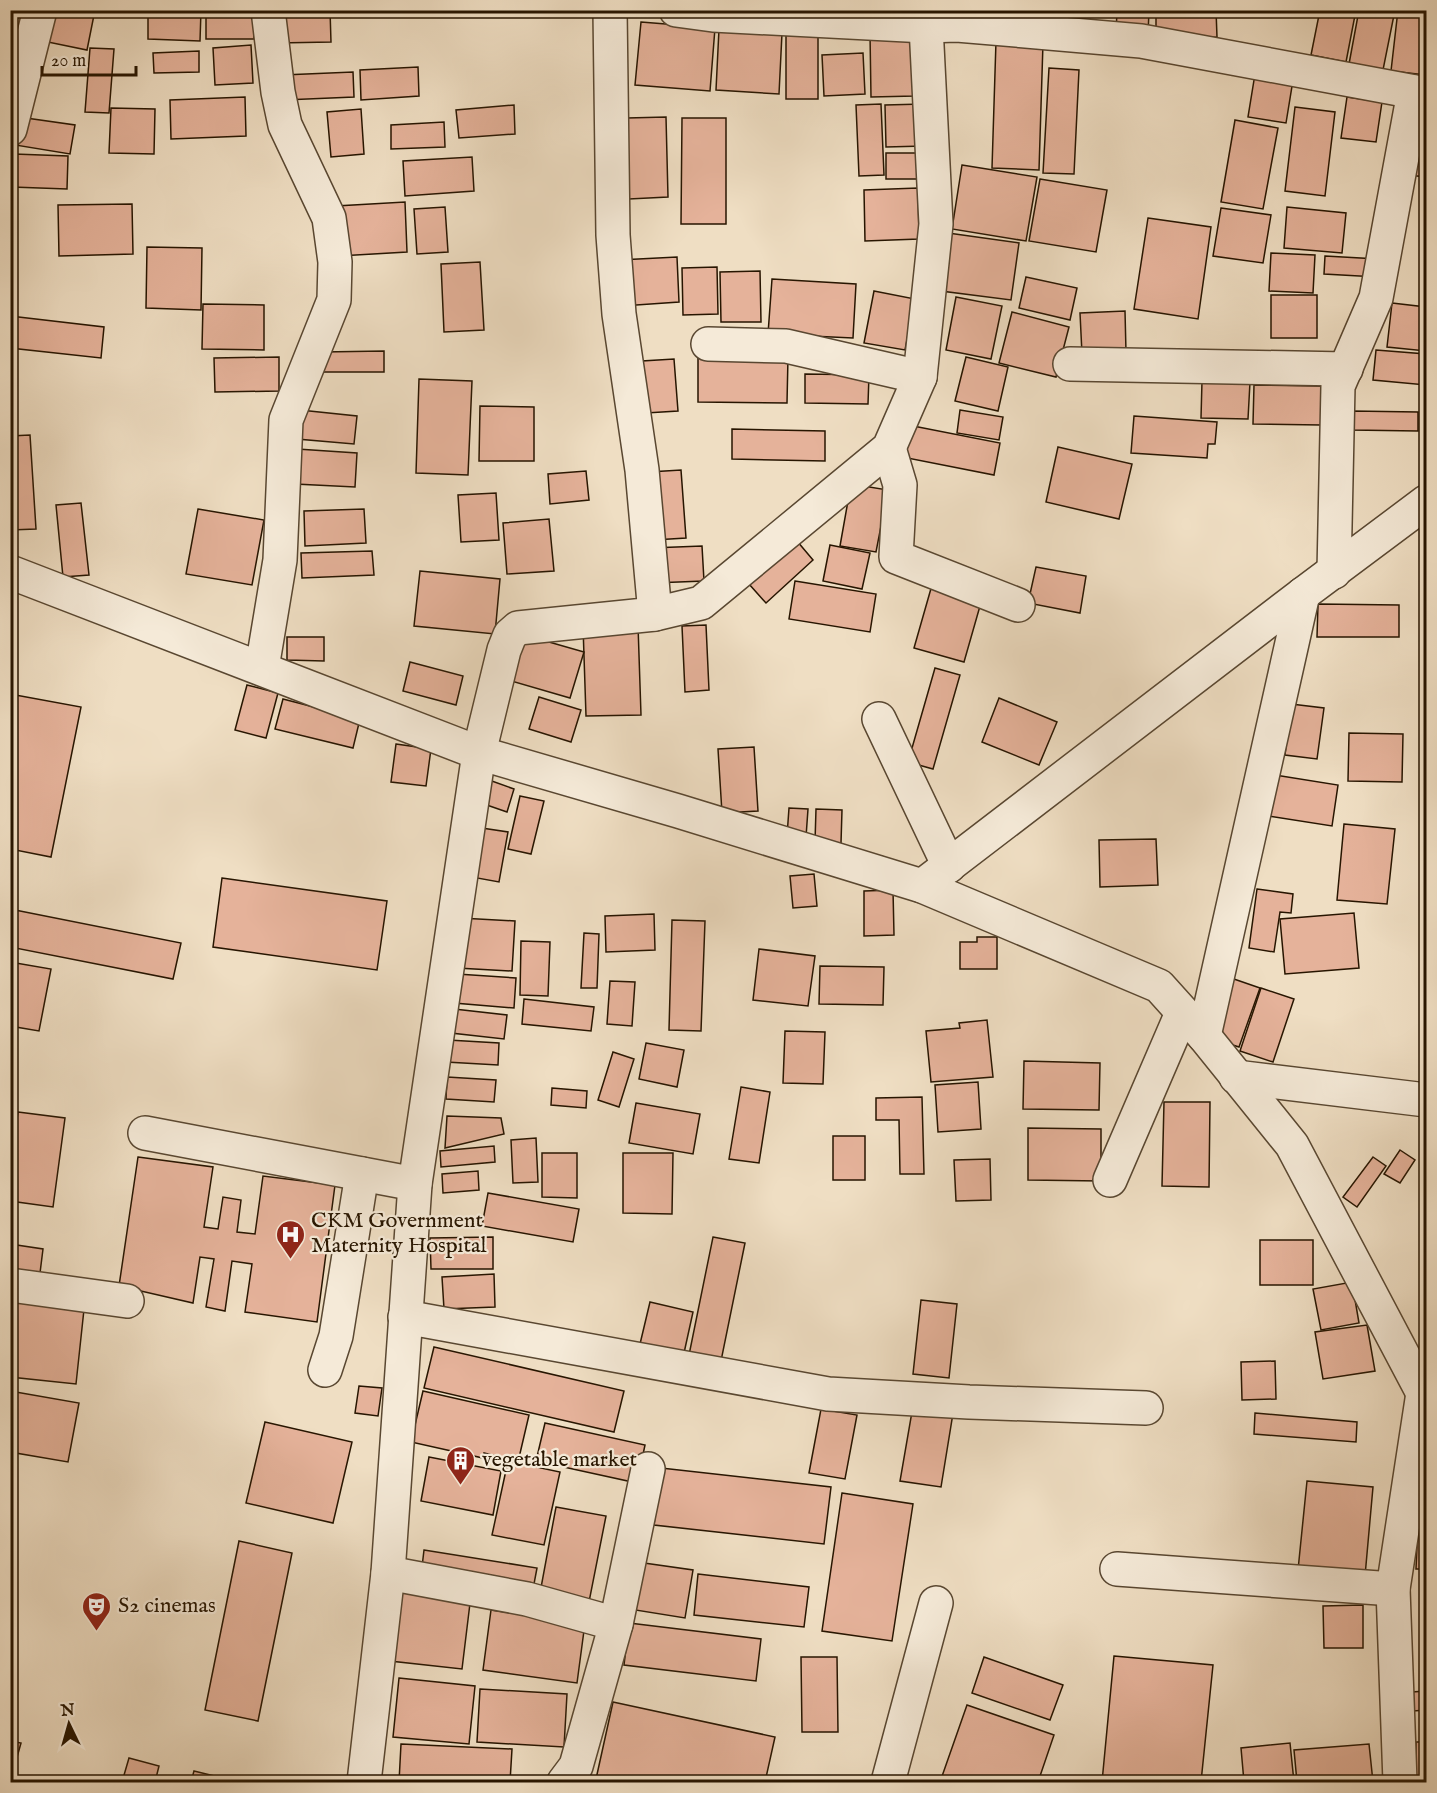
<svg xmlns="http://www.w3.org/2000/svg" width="1437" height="1793" font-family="'IM FELL English',serif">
<rect width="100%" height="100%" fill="#efdec3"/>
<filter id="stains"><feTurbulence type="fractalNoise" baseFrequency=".00333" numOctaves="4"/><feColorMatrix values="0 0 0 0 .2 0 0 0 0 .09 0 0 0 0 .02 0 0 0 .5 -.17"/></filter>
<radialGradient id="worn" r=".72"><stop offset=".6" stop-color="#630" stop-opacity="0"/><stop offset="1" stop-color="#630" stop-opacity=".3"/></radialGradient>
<g fill="#e5b29a" stroke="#271500" stroke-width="1.5">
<polygon points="44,10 95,10 87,50 38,40"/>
<polygon points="148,10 201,10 200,41 148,39"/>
<rect x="206" y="10" width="48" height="29"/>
<polygon points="277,10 330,10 331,42 277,43"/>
<rect x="1024" y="10" width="43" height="5"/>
<polygon points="1117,10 1149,10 1148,35 1116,35"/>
<polygon points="1156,10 1216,10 1217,37 1156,39"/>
<polygon points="1320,10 1356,10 1346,62 1311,55"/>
<polygon points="1359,10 1395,10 1383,70 1349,64"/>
<polygon points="1398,10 1426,10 1426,75 1391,71"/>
<polygon points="641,22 715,28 710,91 635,85"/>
<rect x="786" y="26" width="32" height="73"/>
<polygon points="719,29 782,33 779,94 716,90"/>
<polygon points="914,33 915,96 871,97 870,34"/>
<polygon points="996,41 1043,43 1039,170 992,168"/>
<polygon points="251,45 253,83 215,85 213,48"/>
<polygon points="90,48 114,49 109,113 85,112"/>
<polygon points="199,51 199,72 154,73 153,53"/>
<polygon points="863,53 865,94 824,96 822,55"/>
<polygon points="418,67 419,96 361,100 360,70"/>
<polygon points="1049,68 1079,70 1074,174 1043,173"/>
<polygon points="353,72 354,97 284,100 283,75"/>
<polygon points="1255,74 1293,80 1286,123 1248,117"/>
<polygon points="245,97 246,136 171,139 170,100"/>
<polygon points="1347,97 1382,102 1376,142 1341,138"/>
<polygon points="881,104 884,175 859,176 856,105"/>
<polygon points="923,104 924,146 886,147 885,105"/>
<polygon points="514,105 515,134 459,138 456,110"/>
<polygon points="1295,107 1335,112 1325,196 1285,191"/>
<polygon points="111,108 155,109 154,154 109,153"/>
<polygon points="361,109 364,154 331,157 327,112"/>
<polygon points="1426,115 1426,177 1408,175"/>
<polygon points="19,117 75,125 70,154 15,145"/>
<polygon points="666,117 668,197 629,199 627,118"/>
<polygon points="682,118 726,118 726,224 681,224"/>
<polygon points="1235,120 1278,128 1263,209 1221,202"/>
<polygon points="444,122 445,147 391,149 391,125"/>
<rect x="886" y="153" width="36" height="26"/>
<polygon points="14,154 68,156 67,189 12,187"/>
<polygon points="472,157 474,191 405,196 403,161"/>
<polygon points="962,165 1037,177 1026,241 952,229"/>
<polygon points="1040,179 1107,190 1096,252 1029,241"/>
<polygon points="1423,182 1426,182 1426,207 1421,207"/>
<polygon points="918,188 919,239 865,241 864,190"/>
<polygon points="405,202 407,252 339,256 336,206"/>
<polygon points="132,204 133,254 59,256 58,205"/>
<polygon points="445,207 448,252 417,254 414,209"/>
<polygon points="1287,207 1346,213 1342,253 1284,248"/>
<polygon points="1221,208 1271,215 1263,263 1213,256"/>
<polygon points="1148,218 1211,227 1198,319 1134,309"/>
<polygon points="948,233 1019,243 1011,300 941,291"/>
<polygon points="147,247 202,248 201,310 146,308"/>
<polygon points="1271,253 1315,255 1313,293 1269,291"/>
<polygon points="1325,256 1378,259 1377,277 1324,274"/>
<polygon points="677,257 679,302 622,306 619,260"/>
<polygon points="480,262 484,330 444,332 441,264"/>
<polygon points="717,267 718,314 683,315 682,268"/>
<polygon points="760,271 761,322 721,322 720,272"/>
<polygon points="1026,277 1077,288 1070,320 1019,308"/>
<polygon points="772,279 856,284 853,338 768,334"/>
<polygon points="874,291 915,299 905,350 864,343"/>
<rect x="1271" y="295" width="46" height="43"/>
<polygon points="956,297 1002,306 991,359 946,350"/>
<polygon points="1392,303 1426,307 1426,351 1387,347"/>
<polygon points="203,304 264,305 264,350 202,349"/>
<polygon points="1125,311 1126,352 1082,354 1080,313"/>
<polygon points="1012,312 1069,327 1056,377 999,363"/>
<polygon points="10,316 104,327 101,358 10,348"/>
<polygon points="1376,350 1426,354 1426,385 1373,380"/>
<polygon points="384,351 384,372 322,372 322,352"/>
<polygon points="698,356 788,357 787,403 698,402"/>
<polygon points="279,357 279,391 215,392 214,358"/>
<polygon points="966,357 1008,367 998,411 955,401"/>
<polygon points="674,359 678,411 646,413 642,361"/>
<polygon points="805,374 869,375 868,404 805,403"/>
<polygon points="419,379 472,381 468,475 416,473"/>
<polygon points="1202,381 1250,382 1248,419 1201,418"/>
<polygon points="1254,385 1321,386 1321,425 1253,424"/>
<polygon points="480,406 534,407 534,461 479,461"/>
<polygon points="300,410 357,416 354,444 297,439"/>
<polygon points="960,410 1003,417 999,440 957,433"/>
<polygon points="1351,411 1418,412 1418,431 1351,430"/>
<polygon points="1134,416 1217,422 1215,444 1208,444 1207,458 1131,453"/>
<polygon points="903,424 1000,443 994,475 897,456"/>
<polygon points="732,429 825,431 825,461 732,459"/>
<polygon points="30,435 36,529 10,530 10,436"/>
<polygon points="1058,447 1132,464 1119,519 1046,502"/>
<polygon points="297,449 357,453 355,487 295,484"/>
<polygon points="681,470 686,538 654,540 649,472"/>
<polygon points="586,471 589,500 550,504 548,474"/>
<polygon points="851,484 888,490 876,552 840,546"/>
<polygon points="496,493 499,540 461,542 458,495"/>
<polygon points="81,503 89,575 63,577 56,505"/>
<polygon points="198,509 264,520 252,585 186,574"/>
<polygon points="364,509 366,543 305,546 304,511"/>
<polygon points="549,519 554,571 507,574 503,523"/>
<polygon points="797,541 813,560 766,603 749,584"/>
<polygon points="830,545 870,553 862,589 823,581"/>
<polygon points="702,546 704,581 653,583 651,548"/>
<polygon points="372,551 374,575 302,578 301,553"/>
<polygon points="1036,567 1086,576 1080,613 1028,603"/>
<polygon points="420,571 500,579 495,634 414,626"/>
<polygon points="795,581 876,594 870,632 789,619"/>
<polygon points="932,585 982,599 964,662 914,648"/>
<polygon points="1318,604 1399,605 1399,637 1317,637"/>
<polygon points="638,625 641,715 586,716 583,626"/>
<polygon points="706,625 709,690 685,692 682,626"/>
<polygon points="514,632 584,652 570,698 501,678"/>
<polygon points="287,637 324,637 324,661 287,660"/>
<polygon points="410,662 463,676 456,705 403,691"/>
<polygon points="935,668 960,675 933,769 908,762"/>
<polygon points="247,685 278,693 266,738 235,730"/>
<polygon points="10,694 81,707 51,857 10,849"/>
<polygon points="539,697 581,710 571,742 529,729"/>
<polygon points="999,698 1057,722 1039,765 982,742"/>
<polygon points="283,699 360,719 353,748 275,729"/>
<polygon points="1291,704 1324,708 1317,759 1285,755"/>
<polygon points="1349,733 1403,734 1402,782 1348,781"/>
<polygon points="396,744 431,749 426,786 391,782"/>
<polygon points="754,747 758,811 722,813 718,749"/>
<polygon points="1275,775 1338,785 1332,826 1269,816"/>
<polygon points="489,780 514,789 507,812 481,803"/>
<polygon points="520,796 544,801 531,854 508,849"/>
<polygon points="789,808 808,809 806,837 787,836"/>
<polygon points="816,809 842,810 841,843 815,842"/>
<polygon points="1344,824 1395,829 1387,904 1337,900"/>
<polygon points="475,827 508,832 499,882 466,876"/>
<polygon points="1156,839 1158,885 1100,887 1099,840"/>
<polygon points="814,874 817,906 793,908 790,876"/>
<polygon points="222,878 387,901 377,970 213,947"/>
<polygon points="1257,889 1293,894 1291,913 1280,912 1274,952 1249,948"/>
<polygon points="893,890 894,935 864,936 864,891"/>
<polygon points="10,909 181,943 173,979 10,947"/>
<polygon points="1354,913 1359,968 1285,974 1280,919"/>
<polygon points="654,914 655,950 606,952 605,916"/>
<polygon points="460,918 515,921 512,971 457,968"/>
<polygon points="672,920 705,921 701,1031 669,1030"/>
<polygon points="584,933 599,934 597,988 581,988"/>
<polygon points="977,937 997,937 997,969 960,969 960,942 977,942"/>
<polygon points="521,941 550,942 548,996 520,995"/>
<polygon points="759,949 815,956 808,1006 753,1000"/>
<polygon points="10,962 51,969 39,1031 10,1026"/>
<polygon points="820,966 884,967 883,1005 819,1004"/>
<polygon points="457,974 516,978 514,1008 454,1003"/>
<polygon points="1231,978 1260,988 1239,1047 1211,1038"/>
<polygon points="610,981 635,982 632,1026 607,1024"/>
<polygon points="1261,988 1294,999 1273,1062 1240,1051"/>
<polygon points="524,999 594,1007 591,1031 522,1024"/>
<polygon points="454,1009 507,1015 504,1039 451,1033"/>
<polygon points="987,1020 993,1077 931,1082 926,1031 960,1028 959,1023"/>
<polygon points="785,1031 825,1032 823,1084 783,1083"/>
<polygon points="448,1040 499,1043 498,1065 446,1062"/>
<polygon points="646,1043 684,1050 677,1087 639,1079"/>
<polygon points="613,1052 634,1059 619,1107 598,1100"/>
<polygon points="1024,1061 1100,1063 1099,1110 1023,1109"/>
<polygon points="447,1077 496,1080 494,1102 446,1099"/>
<polygon points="978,1082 981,1129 938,1132 935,1085"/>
<polygon points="741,1087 770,1092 759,1163 729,1159"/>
<polygon points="552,1088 587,1091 586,1108 551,1105"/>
<polygon points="922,1097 924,1174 900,1174 899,1120 876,1120 876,1098"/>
<polygon points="1164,1102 1210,1102 1209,1187 1162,1186"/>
<polygon points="636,1103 700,1114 693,1154 629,1143"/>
<polygon points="18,1112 65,1118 53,1207 10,1201 10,1167"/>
<polygon points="447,1116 501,1118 504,1134 445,1148"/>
<polygon points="1028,1128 1101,1129 1101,1181 1028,1180"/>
<rect x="833" y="1136" width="32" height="44"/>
<polygon points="536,1138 538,1182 513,1183 511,1140"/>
<polygon points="494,1146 495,1162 441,1167 440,1151"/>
<polygon points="1400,1150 1415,1160 1400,1183 1384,1174"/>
<polygon points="542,1153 577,1153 577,1198 542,1197"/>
<polygon points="623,1153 673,1153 672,1214 623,1213"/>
<polygon points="138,1157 213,1167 204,1227 218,1229 223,1197 241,1200 237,1232 255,1234 263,1176 335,1185 317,1322 245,1312 252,1264 232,1261 225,1311 206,1307 214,1259 200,1257 193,1303 119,1286"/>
<polygon points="1373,1157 1386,1166 1357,1207 1343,1197"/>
<polygon points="990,1159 991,1200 956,1201 954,1160"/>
<polygon points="478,1171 479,1190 443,1193 442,1174"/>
<polygon points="488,1193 579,1209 573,1242 482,1226"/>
<polygon points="493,1237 493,1269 431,1269 430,1238"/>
<polygon points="713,1237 745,1243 721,1361 689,1355"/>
<rect x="1260" y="1240" width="53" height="45"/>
<polygon points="10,1244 43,1249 39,1281 10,1277"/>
<polygon points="494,1274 495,1307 444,1309 442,1277"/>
<polygon points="1352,1282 1359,1323 1321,1330 1313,1289"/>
<polygon points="10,1293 85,1300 76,1384 10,1377 17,1307 10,1307"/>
<polygon points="921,1300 957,1304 949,1378 913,1374"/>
<polygon points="650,1302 693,1312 684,1353 640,1344"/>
<polygon points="1367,1325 1375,1371 1323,1379 1315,1332"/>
<polygon points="434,1347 624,1391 614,1432 424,1388"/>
<polygon points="1275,1361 1276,1399 1242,1400 1241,1362"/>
<polygon points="359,1386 382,1388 378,1416 355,1413"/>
<polygon points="10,1391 79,1403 68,1462 10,1452"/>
<polygon points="423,1391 529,1415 518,1462 484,1453 483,1458 411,1442"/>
<polygon points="914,1400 954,1407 941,1487 900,1481"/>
<polygon points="821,1409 857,1415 845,1479 809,1473"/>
<polygon points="1255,1413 1357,1422 1356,1442 1254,1434"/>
<polygon points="265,1422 352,1442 333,1523 246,1503"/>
<polygon points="545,1423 645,1445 637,1483 536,1461"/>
<polygon points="429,1457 501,1471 493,1515 421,1501"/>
<polygon points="508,1461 560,1472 544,1545 492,1535"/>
<polygon points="661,1468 831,1487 824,1544 654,1525"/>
<polygon points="1307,1481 1373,1487 1365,1576 1298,1570"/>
<polygon points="842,1493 913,1504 892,1641 822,1631"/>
<polygon points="1419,1502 1426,1503 1426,1569 1416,1569"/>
<polygon points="556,1507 606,1516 589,1602 540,1593"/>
<polygon points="239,1541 292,1553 258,1721 205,1710"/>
<polygon points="424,1550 537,1568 534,1584 422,1567"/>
<polygon points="637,1562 693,1570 685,1618 629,1609"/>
<polygon points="698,1574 809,1587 804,1627 694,1615"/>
<polygon points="398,1586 471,1595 462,1669 390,1661"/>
<polygon points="1363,1605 1363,1648 1324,1648 1323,1606"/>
<polygon points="491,1610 585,1623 577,1683 483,1670"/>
<polygon points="629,1623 761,1639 756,1681 624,1665"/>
<polygon points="1114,1656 1213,1665 1201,1782 1102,1782"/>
<polygon points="801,1657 837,1657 838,1732 802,1732"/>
<polygon points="984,1657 1063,1685 1050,1720 972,1693"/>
<polygon points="399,1678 475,1686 469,1744 393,1737"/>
<polygon points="480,1689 567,1694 564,1747 477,1742"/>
<polygon points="1426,1691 1426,1710 1413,1711 1412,1692"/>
<polygon points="613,1702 775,1737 765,1782 613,1782 596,1779"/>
<polygon points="967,1705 1054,1735 1038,1782 940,1782"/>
<polygon points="10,1741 21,1743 10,1782"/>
<rect x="1416" y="1742" width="10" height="40"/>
<polygon points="1290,1743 1294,1782 1244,1782 1241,1748"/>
<polygon points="401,1744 512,1749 510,1782 399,1782"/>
<polygon points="1369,1744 1373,1782 1297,1782 1294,1750"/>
<polygon points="129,1758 159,1766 155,1782 122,1782"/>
<polygon points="194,1771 239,1782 191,1782"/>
</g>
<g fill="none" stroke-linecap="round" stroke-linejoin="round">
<defs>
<g id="minor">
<polyline points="676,10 713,15 926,26 957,25 1141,41 1426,94"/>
<polyline points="10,129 40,10"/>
<polyline points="708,344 786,346 920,377"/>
<polyline points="1070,364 1346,369"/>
<polyline points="889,448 900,485 896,557 1018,605"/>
<polyline points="10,572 479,753 678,811 922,886 1159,986 1204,1036 1292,1145 1423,1393 1426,1392"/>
<polyline points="1334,572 1338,386 1376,298 1414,92"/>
<polyline points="655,614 701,603 889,448 920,377 936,224 926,26"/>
<polyline points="262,668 280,560 286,420 334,300 335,262 329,218 285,125 278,92 268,10"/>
<polyline points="879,719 949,866"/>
<polyline points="922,886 1303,594 1426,502"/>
<polyline points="1204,1036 1303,594"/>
<polyline points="1236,1077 1426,1100"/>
<polyline points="145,1133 415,1184"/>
<polyline points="1110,1180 1182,1013"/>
<polyline points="10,1285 127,1301"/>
<polyline points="405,1317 828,1394 969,1402 1146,1408"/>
<polyline points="325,1370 336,1336 362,1174"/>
<polyline points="1117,1569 1393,1589"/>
<polyline points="388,1573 527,1599 616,1624"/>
<polyline points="364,1782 388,1573 415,1184 479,753 504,650 510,635 518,628 655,614 642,470 619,314 613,235 610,10"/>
<polyline points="564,1782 576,1766 616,1624 648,1469"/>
<polyline points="888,1782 936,1603"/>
<polyline points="1400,1782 1393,1589 1423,1393"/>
</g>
</defs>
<use href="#minor" stroke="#594731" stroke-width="36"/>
<use href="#minor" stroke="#f5ead8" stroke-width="33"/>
</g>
<defs>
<symbol id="hospital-pin" viewBox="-11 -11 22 30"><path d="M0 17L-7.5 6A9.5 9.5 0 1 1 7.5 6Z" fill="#8f2418" stroke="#f5ead8"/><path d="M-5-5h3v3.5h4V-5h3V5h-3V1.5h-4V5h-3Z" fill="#fff"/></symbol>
<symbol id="building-pin" viewBox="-11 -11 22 30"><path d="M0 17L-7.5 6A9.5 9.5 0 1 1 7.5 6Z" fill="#8f2418" stroke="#f5ead8"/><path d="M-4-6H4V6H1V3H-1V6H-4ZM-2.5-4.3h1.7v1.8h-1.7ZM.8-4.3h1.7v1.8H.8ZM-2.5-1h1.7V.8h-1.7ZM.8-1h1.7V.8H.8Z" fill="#fff"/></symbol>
<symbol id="theatre-pin" viewBox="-11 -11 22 30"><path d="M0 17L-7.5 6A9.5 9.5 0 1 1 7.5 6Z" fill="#8f2418" stroke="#f5ead8"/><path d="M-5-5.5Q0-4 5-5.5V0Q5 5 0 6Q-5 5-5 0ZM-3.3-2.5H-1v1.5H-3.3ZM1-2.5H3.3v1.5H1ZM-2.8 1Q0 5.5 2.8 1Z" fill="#fff"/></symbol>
</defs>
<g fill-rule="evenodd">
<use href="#hospital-pin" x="274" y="1218" width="33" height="45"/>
<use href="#building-pin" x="444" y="1444" width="33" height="45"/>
<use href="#theatre-pin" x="80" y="1590" width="33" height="45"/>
</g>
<g text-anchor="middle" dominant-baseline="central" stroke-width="4.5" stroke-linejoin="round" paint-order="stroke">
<g font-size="22" fill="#271500" stroke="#f5ead8" text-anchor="start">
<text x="311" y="1221">CKM Government<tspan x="311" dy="25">Maternity Hospital</tspan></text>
<text x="482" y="1460">vegetable market</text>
<text x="118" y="1606">S2 cinemas</text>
</g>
</g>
<rect width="1437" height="1793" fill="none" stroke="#efdec3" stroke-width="36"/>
<rect x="12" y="12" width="1413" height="1769" fill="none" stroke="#271500" stroke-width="3"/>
<rect x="18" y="18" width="1401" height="1757" fill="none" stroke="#271500" stroke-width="1.5"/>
<g transform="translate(69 1724) rotate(355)" stroke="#f5ead8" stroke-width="4.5" paint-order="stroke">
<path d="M0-4.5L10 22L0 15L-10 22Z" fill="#271500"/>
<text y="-9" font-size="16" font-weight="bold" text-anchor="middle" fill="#271500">N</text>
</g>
<path d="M42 66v9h94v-9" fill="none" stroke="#271500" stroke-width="3"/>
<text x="51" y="66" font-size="18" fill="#271500" stroke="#f5ead8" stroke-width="4.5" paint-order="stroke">20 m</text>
<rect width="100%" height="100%" filter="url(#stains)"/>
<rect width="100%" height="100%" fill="url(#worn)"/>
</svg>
